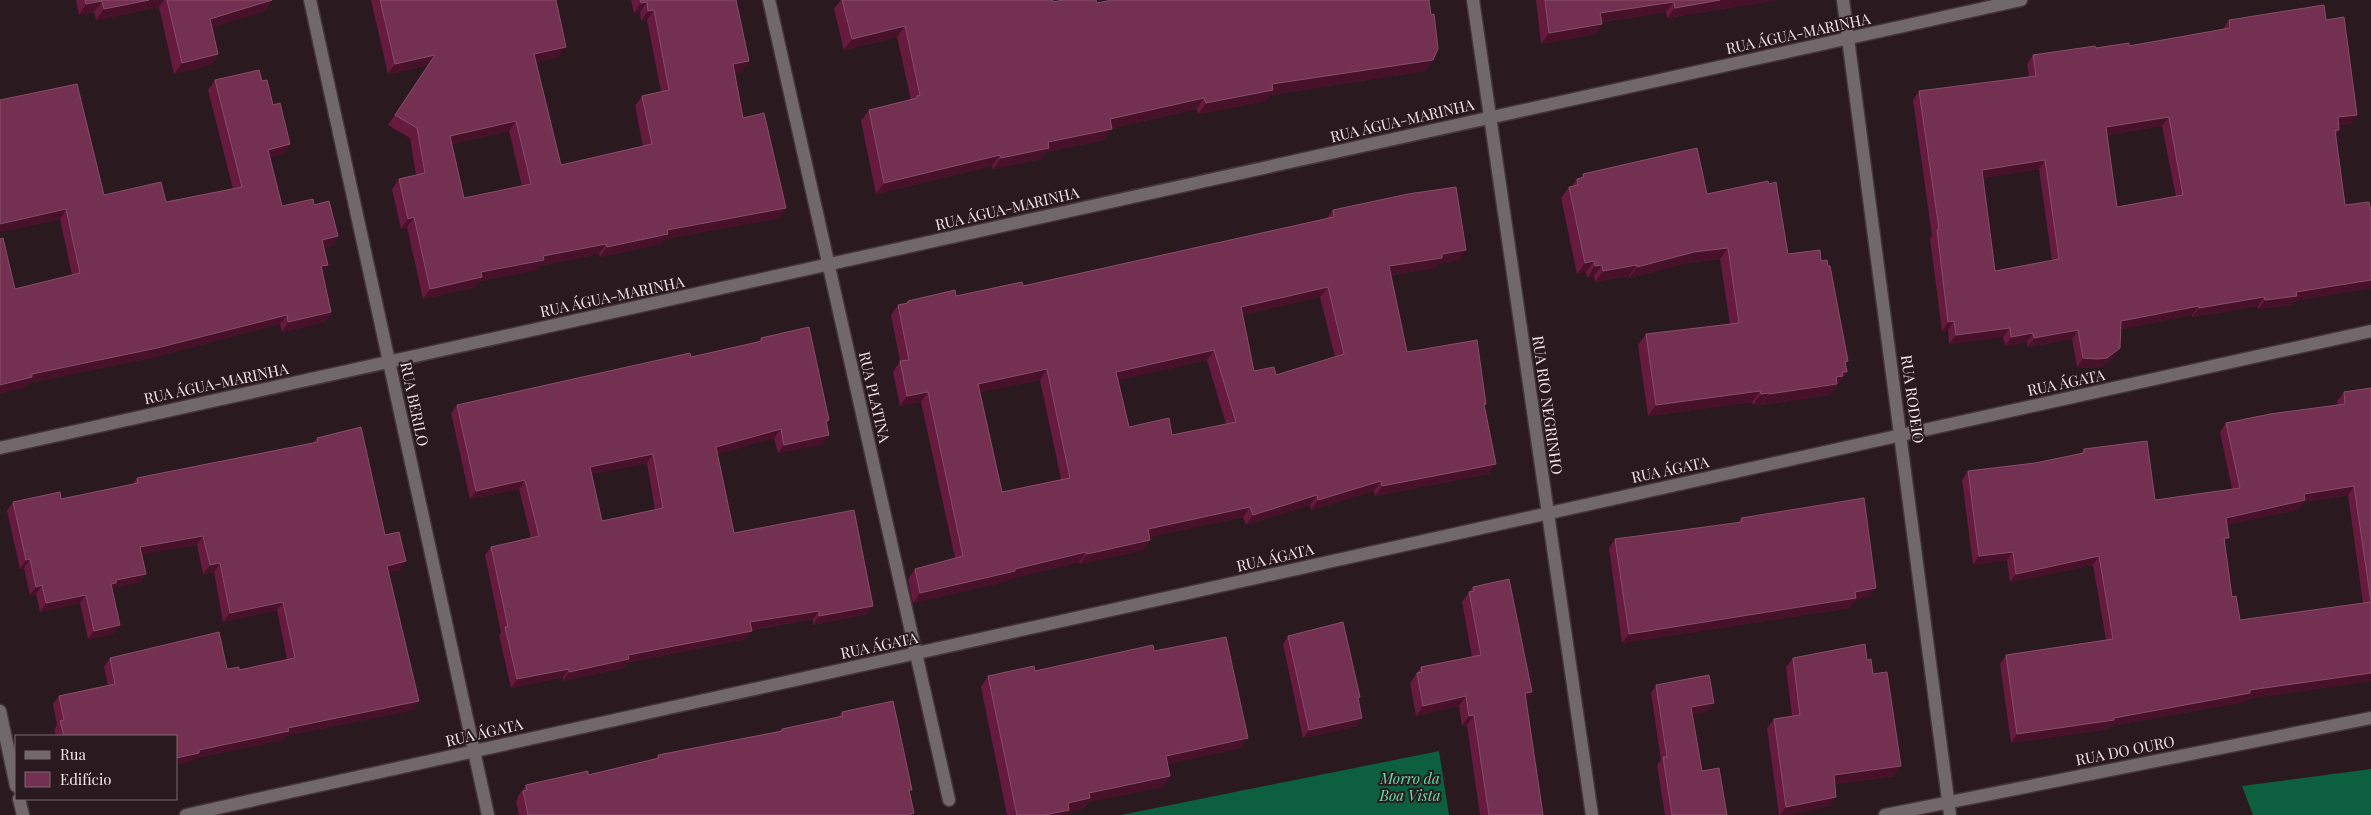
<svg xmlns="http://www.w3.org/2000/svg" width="2371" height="815" font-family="'Playfair Display',serif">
<rect width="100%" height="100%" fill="#2a191f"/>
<g fill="#0c5f3f">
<polygon points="1439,751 1449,815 1121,815"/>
<polygon points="2371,769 2371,815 2253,815 2242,786"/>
</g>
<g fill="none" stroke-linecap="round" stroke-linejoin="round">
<defs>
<g id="minor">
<polyline points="310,0 488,815"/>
<polyline points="769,0 949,800"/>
<polyline points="1473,0 1592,815"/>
<polyline points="1843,0 1950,815"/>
<polyline points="0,448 2021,0"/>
<polyline points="0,711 16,786"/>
<polyline points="19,799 23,815"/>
<polyline points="186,815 2371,331"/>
<polyline points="1885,815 2371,718"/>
</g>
</defs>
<use href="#minor" stroke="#46363b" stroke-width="15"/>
<use href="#minor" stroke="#72686b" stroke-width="12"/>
</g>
<g fill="#651a3e" fill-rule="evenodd">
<polygon points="76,0 272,0 265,11 212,27 218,54 211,65 174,74 159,7 96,20 94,12 79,15"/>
<path d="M371 0H556L559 57 536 62 561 165 643 146 635 106 642 96 661 92 647 20 641 21 640 12 634 13 631 0H736L749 61 742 71 734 73 743 118 786 208 779 218 665 239 661 244 600 257 599 254 539 266 537 270 480 281 475 287 423 299 407 227 401 229 392 189 399 179 416 175 410 138 388 125 428 65 388 74ZM509 131 522 186 464 198 452 144Z"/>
<polygon points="841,0 1053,0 1053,2 1097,3 1425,71 1270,95 1266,101 1198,114 1197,109 1112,128 1104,140 1046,152 1041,159 993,169 992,166 876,194 861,121 869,110 911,100 897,37 844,50 834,9"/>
<polygon points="1536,0 1776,0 1667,18 1666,12 1602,22 1602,24 1595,34 1541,44"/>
<path d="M2229 20H2326L2351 124 2339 125V130L2336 135 2345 205 2371 212V288L2293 301 2291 305 2258 309V306L2192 317V315L2121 329 2120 348 2114 357 2101 367 2091 368 2077 367 2072 339 2028 347 2027 342 2005 346 2003 337 1949 344 1948 330 1942 331 1930 239 1932 236 1913 100 1919 91 2029 77 2027 64 2033 55 2096 48 2129 46 2222 30ZM2162 126 2176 197 2117 207 2107 135ZM2039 169 2052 261 1995 271 1983 178Z"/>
<polygon points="215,80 262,81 290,144 283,154 270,157 282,206 314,205 338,236 332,246 324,247 328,265 323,272 331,312 325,322 282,332 280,324 150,358 29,383 26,387 0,393 0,239 15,289 72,275 60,219 0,232 104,195 166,202 233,189 208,90"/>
<polygon points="1583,174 1707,194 1788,254 1821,261 1828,266 1848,361 1845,364 1847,372 1830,395 1761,405 1761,404 1753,405 1752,402 1648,416 1638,345 1646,334 1730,324 1720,259 1686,263 1629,278 1629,276 1595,282 1594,276 1587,278 1586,272 1577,274 1561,198 1569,187 1572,186 1577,179 1580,179"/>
<path d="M1333 210 1459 260 1439 263 1435 268 1391 275 1407 352 1486 404 1484 407 1496 464 1488 474 1375 496 1374 491 1311 510 1310 505 1246 525 1243 517 1149 537 1143 550 1080 564 1079 562 1010 579 1008 581 913 603 908 579 915 569 955 558 921 402 900 406 893 372 900 361 891 315 898 305 906 304 908 301 956 296 1023 286 1327 218ZM1320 297 1335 357 1276 375 1254 371 1242 315ZM1207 360 1226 424 1172 435 1129 427 1118 380ZM1040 380 1061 479 1002 492 980 392Z"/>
<path d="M761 338 829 420 826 424 823 444 778 453 774 438 717 454 734 533 873 606 867 614 813 625V619L752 630 746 639 626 663 623 668 563 681V677L511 688 499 635 501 633 485 555 491 547 531 538 519 489 470 499 451 413 457 405 691 357 758 342ZM647 463 655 510 602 521 592 474Z"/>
<path d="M2371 388V681L2246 699 2244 702 2110 726 2108 729 2011 743 2000 664 2006 655 2106 640 2093 565 2010 582 2007 560 1973 565 1962 480 1968 471 2035 463 2081 453 2084 449 2155 500 2232 489 2220 432 2226 423 2338 405 2337 401 2344 392ZM2348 495 2363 603 2240 620 2232 597 2225 543 2227 525 2299 509 2304 502Z"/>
<polygon points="317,438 385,535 406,561 400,570 388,572 413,710 285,736 283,740 196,758 193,761 176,736 56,736 54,730 57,725 53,704 59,696 108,685 104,667 110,658 239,670 287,659 277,610 223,622 214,572 203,574 197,545 142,554 140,582 113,588 112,589 114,634 88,639 80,603 40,612 36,594 30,595 24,568 20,569 7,511 13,502 61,499 133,484 137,478 313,443"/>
<polygon points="1741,518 1876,588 1869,597 1856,600 1850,608 1622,643 1609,548 1615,539 1738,523"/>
<polygon points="1473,587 1532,692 1526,700 1543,815 1480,815 1467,725 1462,726 1459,706 1416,716 1410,683 1421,667 1472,657 1462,602"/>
<polygon points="1288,636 1358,700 1357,726 1303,738 1283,644"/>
<polygon points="1154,651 1240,748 1167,764 1163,787 1088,802 1083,809 1068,812 1066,815 1007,815 981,687 988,676 1035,671"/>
<polygon points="1793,658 1867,660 1894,776 1835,784 1830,806 1786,815 1779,815 1767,728 1774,719 1792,716 1786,667"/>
<polygon points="1656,685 1714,703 1708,711 1692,714 1702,771 1727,815 1665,815 1657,765 1661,760 1651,693"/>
<polygon points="842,712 910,793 912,815 519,815 516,802 518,798 518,796 526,785 588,775 655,759 658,755 780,731 782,729 838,717"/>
</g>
<g fill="#47112a">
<polygon points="149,0 164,0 159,7 96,20 104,9"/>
<polygon points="272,0 265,11 202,30 210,19"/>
<polygon points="1720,0 1776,0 1667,18 1675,8"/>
<polygon points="102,1 94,12 79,15 86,4"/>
<polygon points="647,2 640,12 634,13 641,3"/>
<polygon points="1674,2 1666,12 1593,23 1600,13"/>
<polygon points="654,10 647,20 641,21 648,11"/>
<polygon points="1602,24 1595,34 1541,44 1549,33"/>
<polygon points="905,26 897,37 844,50 852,39"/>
<polygon points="566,47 559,57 527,64 534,54"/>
<polygon points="218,54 211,65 174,74 182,63"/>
<polygon points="435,55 428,65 388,74 395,64"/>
<polygon points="1433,60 1425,71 1270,95 1266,101 1198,114 1206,103 1272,84"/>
<polygon points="749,61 742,71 726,74 733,64"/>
<polygon points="1204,98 1197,109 1102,130 1110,119"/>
<polygon points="2357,115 2351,124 2331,126 2338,117"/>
<polygon points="2169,117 2162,126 2100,136 2106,127"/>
<polygon points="516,121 509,131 443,146 450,136"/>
<polygon points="1112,129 1104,140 1046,152 1041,159 993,169 1001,158 1048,142"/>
<polygon points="290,144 283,154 261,159 268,150"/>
<polygon points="1000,155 992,166 876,194 884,183"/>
<polygon points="2045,160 2039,169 1976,179 1982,170"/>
<polygon points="786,208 779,218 665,239 661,244 600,257 607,247 667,230"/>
<polygon points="66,209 60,219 0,232 0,224"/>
<polygon points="414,217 407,227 401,229 408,219"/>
<polygon points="338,236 332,246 315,249 322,240"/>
<polygon points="606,244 599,254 539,266 537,270 480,281 475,287 423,299 430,289 481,272 543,256"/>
<polygon points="1728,248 1720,259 1686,263 1629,278 1637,267 1694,252"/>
<polygon points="1466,250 1459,260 1439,263 1435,268 1382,276 1389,266 1442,254"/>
<polygon points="1594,261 1586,272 1577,274 1585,263"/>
<polygon points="328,265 321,274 321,266"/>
<polygon points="1602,265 1594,276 1587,278 1595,266"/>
<polygon points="1637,265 1629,276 1595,282 1603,271"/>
<polygon points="2371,280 2371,288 2293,301 2291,305 2258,309 2265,300 2296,292"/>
<polygon points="1328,287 1320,297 1233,317 1241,307"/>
<polygon points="2264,297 2258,306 2192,317 2199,308"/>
<polygon points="2199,306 2192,315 2115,330 2121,321"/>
<polygon points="331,312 325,322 282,332 288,322"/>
<polygon points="287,315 280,324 150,358 29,383 26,387 0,393 0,385 32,374"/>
<polygon points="1954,321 1948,330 1942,331 1948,322"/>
<polygon points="2010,328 2003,337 1949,344 1956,335"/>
<polygon points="2078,330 2072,339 2028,347 2034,338"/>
<polygon points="2033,333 2027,342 2005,346 2011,337"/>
<polygon points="2120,348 2114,357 2101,367 2091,368 2077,367 2083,358"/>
<polygon points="1214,350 1207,360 1109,382 1116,372"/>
<polygon points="1047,369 1040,380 971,394 978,384"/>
<polygon points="1842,372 1847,372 1830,395 1761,405 1769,394"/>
<polygon points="1760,391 1752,402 1648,416 1656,405"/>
<polygon points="928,392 921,402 900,406 907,396"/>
<polygon points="1769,393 1761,404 1753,405 1761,394"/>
<polygon points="781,429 774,438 710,456 716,447"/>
<polygon points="829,435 823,444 778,453 784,445"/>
<polygon points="653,454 647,463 584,476 590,467"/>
<polygon points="1496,464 1488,474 1375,496 1382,486"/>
<polygon points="525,480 519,489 470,499 476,491"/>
<polygon points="1381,481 1374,491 1311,510 1318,500"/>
<polygon points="2354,486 2348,495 2304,502 2299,509 2220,527 2226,518 2304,494"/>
<polygon points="1317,495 1310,505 1246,525 1253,515"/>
<polygon points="1250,507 1243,517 1141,539 1148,529"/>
<polygon points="203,536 197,545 134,556 140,547"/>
<polygon points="1150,540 1143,550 1080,564 1087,554"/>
<polygon points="1086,552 1079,562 1010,579 1008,581 913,603 920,593"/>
<polygon points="2013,552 2007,560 1973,565 1979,556"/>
<polygon points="2099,556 2093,565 2010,582 2016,574"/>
<polygon points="30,559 24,568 20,569 26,560"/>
<polygon points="406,561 400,570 381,574 387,566"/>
<polygon points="220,563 214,572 203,574 210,565"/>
<polygon points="146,574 140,582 113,588 110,592 111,584 116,580"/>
<polygon points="42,585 36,594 30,595 36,587"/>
<polygon points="1876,588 1869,597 1856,600 1850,608 1622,643 1629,634"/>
<polygon points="86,595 80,603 40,612 46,603"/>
<polygon points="283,602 277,610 223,622 230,613"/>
<polygon points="873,606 867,614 813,625 819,616"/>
<polygon points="819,611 813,619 744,631 750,622"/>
<polygon points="120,625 114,634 88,639 94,631"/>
<polygon points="752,631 746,639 626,663 623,668 563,681 569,672 628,655"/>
<polygon points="569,669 563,677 511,688 517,679"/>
<polygon points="2371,673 2371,681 2246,699 2244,702 2110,726 2108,729 2011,743 2017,734 2114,718 2250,690"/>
<polygon points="1532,692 1525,701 1525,693"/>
<polygon points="1466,696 1459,706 1416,716 1423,706"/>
<polygon points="419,701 413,710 285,736 283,740 196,758 193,761 176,765 176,758 199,750 288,728"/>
<polygon points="1714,703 1708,711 1686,715 1691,707"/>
<polygon points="1474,715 1467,725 1462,726 1469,716"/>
<polygon points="1362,718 1357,726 1303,738 1309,730"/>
<polygon points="1248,738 1240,748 1158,766 1166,756"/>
<polygon points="1901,766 1894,776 1827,785 1834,775"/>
<polygon points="1170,776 1163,787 1088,802 1083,809 1068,812 1066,815 1045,815 1089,793"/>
<polygon points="1836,797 1830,806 1786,815 1780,815 1786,807"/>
</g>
<g fill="#743050" stroke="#884d68" fill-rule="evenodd">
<polygon points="85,0 149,0 104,9 102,1 86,4"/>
<polygon points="167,0 272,0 210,19 218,54 182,63"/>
<path d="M380 0H556L566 47 534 54 561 165 652 144 642 96 669 90 654 10 648 11 647 2 641 3 640 0H736L749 61 733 64 743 118 764 113 786 208 667 230 668 234 607 247 606 244 543 256 544 260 481 272 482 277 430 289 414 217 408 219 399 179 425 173 417 128 395 115 435 55 395 64ZM516 121 531 184 464 198 450 136Z"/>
<polygon points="842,0 1053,0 1053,2 1063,0 1096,0 1097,3 1112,0 1429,0 1431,15 1434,14 1438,49 1433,60 1272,84 1273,90 1206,103 1204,98 1110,119 1112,129 1048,142 1049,148 1001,158 1000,155 884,183 869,110 917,98 917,96 920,95 905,26 852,39"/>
<polygon points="1545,0 1720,0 1675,8 1674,2 1600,13 1602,24 1549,33"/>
<path d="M2324 5 2326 20 2344 17 2357 115 2338 117 2339 130H2335L2345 205 2369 202 2371 212V280L2296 292 2297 296 2265 300 2264 297 2199 308V306L2121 321 2120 348 2107 358 2097 359 2083 358 2078 330 2034 338 2033 333 2011 337 2010 328 1956 335 1954 321 1948 322 1937 230 1939 229 1919 91 2036 76 2033 55 2095 46 2096 48 2129 43V46L2230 28 2229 20ZM2169 117 2183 195 2117 207 2106 127ZM2045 160 2059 259 1995 271 1982 170Z"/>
<polygon points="259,70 262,81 267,80 273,105 280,103 290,144 268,150 282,206 313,199 314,205 329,201 338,236 322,240 328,265 321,266 331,312 288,322 287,315 157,348 32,374 32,377 0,385 0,239 3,238 15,289 80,273 66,209 0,224 0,100 77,84 104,195 161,182 166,202 242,187 215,80"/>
<polygon points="1697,148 1707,194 1768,181 1769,184 1776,182 1788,254 1820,250 1821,261 1827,260 1828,266 1830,266 1848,361 1845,362 1847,372 1842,372 1843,376 1836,377 1837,384 1769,394 1769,393 1761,394 1760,391 1656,405 1646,334 1739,323 1728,248 1694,252 1637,267 1637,265 1603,271 1602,265 1595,266 1594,261 1585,263 1569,187 1578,185 1577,179 1584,177 1583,174"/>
<path d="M1456 187 1466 250 1442 254V258L1389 266 1407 352 1477 340 1486 404H1484L1496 464 1382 486 1381 481 1318 500 1317 495 1253 515 1250 507 1148 529 1150 540 1087 554 1086 552 1015 569V571L920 593 915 569 963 556 928 392 907 396 900 361 909 360 898 305 908 303V301L955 290 956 296 1022 282 1023 286 1334 217 1333 210 1408 194ZM1328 287 1344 354 1276 375 1274 367 1254 371 1241 307ZM1214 350 1236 422 1172 435 1169 418 1129 427 1116 372ZM1047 369 1070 478 1002 492 978 384Z"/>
<path d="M809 327 829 420 826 421 829 435 784 445 781 429 716 447 734 533 854 510 873 606 819 616V611L750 622 752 631 628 655 629 659 569 672V669L517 679 505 627H508L491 547 539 536 525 480 476 491 457 405 690 353 691 357 762 341 761 338ZM653 454 663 508 602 521 590 467Z"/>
<path d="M2371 388V673L2250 690V693L2114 718V720L2017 734 2006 655 2113 639 2099 556 2016 574 2013 552 1979 556 1968 471 2035 463 2084 453V449L2147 441 2155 500 2240 488 2226 423 2270 414 2345 404 2344 392ZM2354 486 2371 602 2240 620 2236 596 2232 597 2224 538H2229L2226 518 2305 500 2304 494Z"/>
<polygon points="361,427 385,535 399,532 406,561 387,566 419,701 288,728 289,731 199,750 199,753 176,758 176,736 64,736 60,721 64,720 59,696 115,684 110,658 219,632 227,669 239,667 239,670 295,658 283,602 230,613 220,563 210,565 203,536 140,547 146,574 116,580 116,583 111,584 120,625 94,631 86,595 46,603 42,585 36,587 30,559 26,560 13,502 60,492 61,499 138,483 137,478 318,442 317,438"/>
<polygon points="1864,498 1876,588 1855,592 1856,598 1629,634 1615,539 1742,522 1741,518"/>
<polygon points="1509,579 1532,692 1525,693 1543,815 1489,815 1474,715 1469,716 1466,696 1423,706 1417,673 1422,672 1421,667 1481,655 1469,592 1474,591 1473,587"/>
<polygon points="1343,622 1360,697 1358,698 1362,718 1309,730 1288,636"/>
<polygon points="1226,637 1248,738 1166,756 1170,776 1089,793 1090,798 1068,803 1069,810 1045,815 1017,815 988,676 1034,666 1035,671 1153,645 1154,651"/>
<polygon points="1865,644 1867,660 1871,659 1873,674 1887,672 1901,766 1834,775 1836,797 1786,807 1774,719 1800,715 1793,658"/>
<polygon points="1709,675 1714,703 1691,707 1702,771 1719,768 1727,815 1672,815 1663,757 1667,757 1656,685"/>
<polygon points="893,701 912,790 909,790 914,813 906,815 528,815 523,791 527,790 526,785 588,771 588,775 659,758 658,755 782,731 782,729 843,716 842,712"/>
</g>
<g text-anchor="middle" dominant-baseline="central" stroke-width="4" stroke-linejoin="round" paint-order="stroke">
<g font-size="15" fill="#f4e7ea" stroke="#2a191f">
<text transform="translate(1798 33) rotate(-12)">RUA ÁGUA-MARINHA</text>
<text transform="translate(1402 120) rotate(-13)">RUA ÁGUA-MARINHA</text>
<text transform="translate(1007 208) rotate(-13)">RUA ÁGUA-MARINHA</text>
<text transform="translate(612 296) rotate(-12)">RUA ÁGUA-MARINHA</text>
<text transform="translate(2066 382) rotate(-12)">RUA ÁGATA</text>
<text transform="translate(216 383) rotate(-12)">RUA ÁGUA-MARINHA</text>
<text transform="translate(875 397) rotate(77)">RUA PLATINA</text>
<text transform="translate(1913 399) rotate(82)">RUA RODEIO</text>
<text transform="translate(415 404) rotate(78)">RUA BERILO</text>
<text transform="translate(1548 405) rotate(82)">RUA RIO NEGRINHO</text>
<text transform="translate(1670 469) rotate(-12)">RUA ÁGATA</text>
<text transform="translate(1275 557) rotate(-13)">RUA ÁGATA</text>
<text transform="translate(879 645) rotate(-12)">RUA ÁGATA</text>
<text transform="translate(484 732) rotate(-13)">RUA ÁGATA</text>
<text transform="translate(2125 750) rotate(-11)">RUA DO OURO</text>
</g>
<g font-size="15" font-style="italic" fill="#61e4a8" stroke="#2a191f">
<text x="1410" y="778">Morro da<tspan x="1410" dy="17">Boa Vista</tspan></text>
</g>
</g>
<rect x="15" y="735" width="162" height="65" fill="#2a191f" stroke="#7b6b70"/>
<rect x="25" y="751" width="25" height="8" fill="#72686b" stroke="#7b6b70"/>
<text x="60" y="760" font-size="15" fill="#f4e7ea">Rua</text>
<rect x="25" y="772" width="25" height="15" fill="#743050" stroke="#7b6b70"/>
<text x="60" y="785" font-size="15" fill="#f4e7ea">Edifício</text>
</svg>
